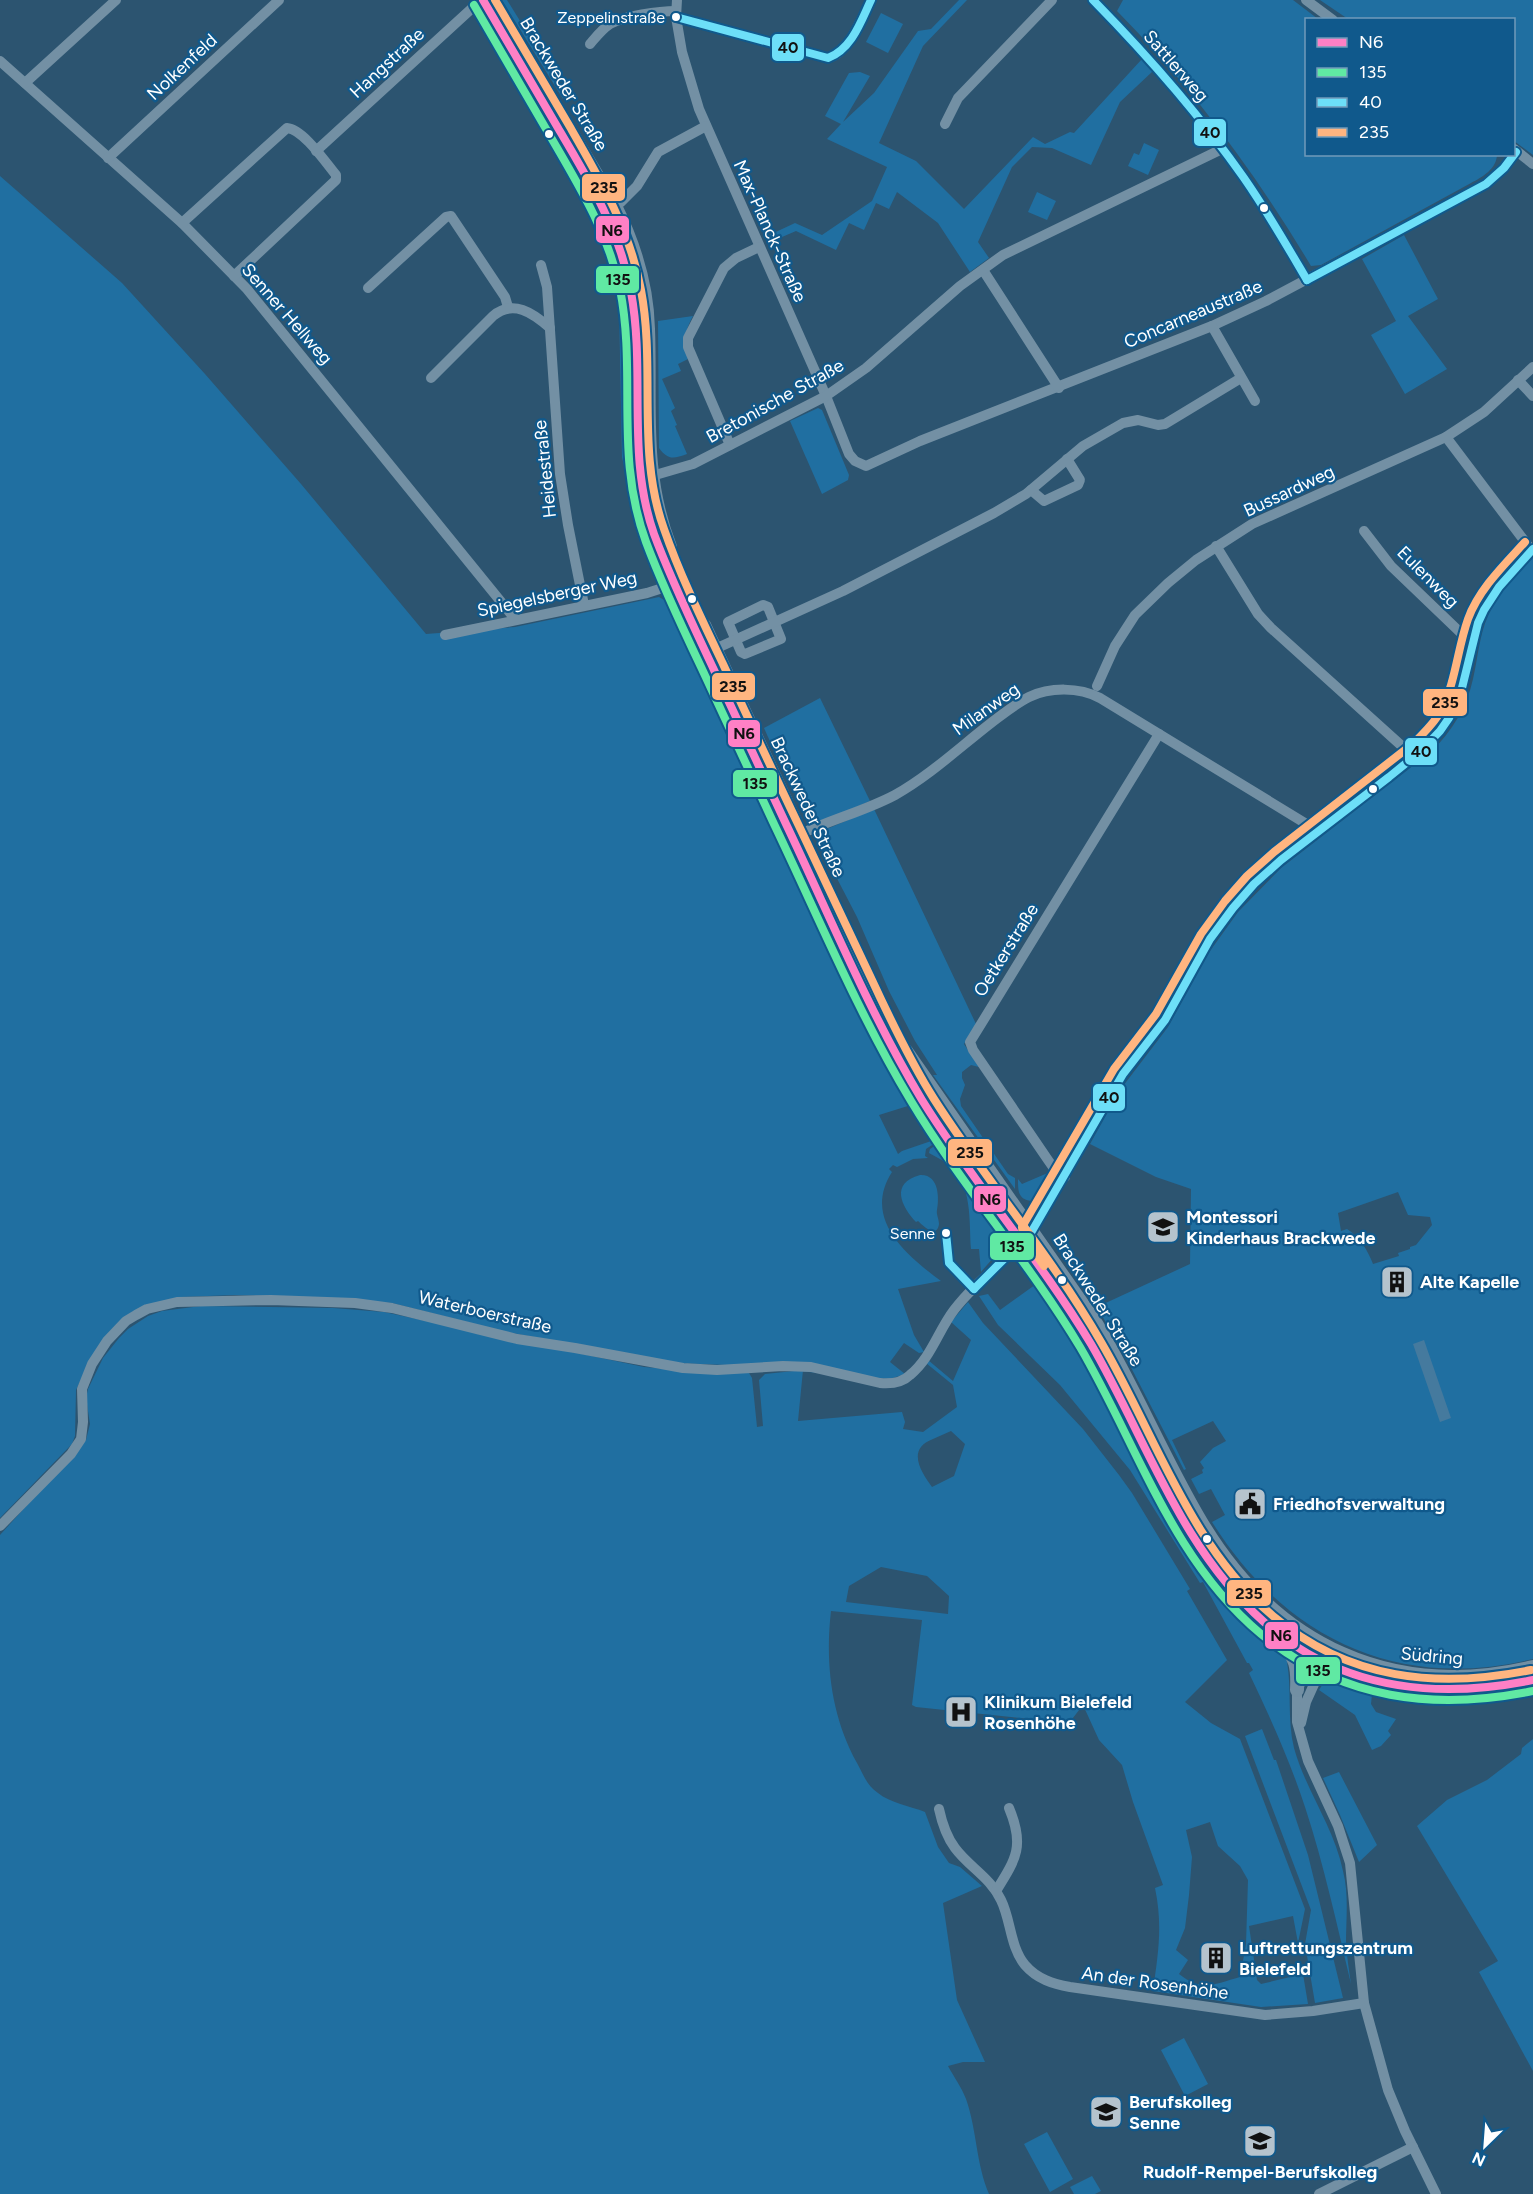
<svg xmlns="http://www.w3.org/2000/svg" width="1533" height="2194" font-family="Figtree,sans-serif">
<rect width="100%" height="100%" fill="#2c5470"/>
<g fill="#206fa1" fill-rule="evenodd">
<polygon points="502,0 507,0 565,94 563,99"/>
<polygon points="959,0 967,0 923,46 879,143 916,161 964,209 1033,137 1045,144 1070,132 1074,133 1142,59 1153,71 1120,102 1091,165 1052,148 1032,147 1012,167 978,242 989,258 970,272 938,223 897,192 889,209 876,203 864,230 849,223 836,250 796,231 768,243 765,237 795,223 822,235 872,201 887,167 827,139 841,124 825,116 849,73 860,72 870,76 843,122 874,93 918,31 931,29"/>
<path d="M1123 0H1293L1318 19 1306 20V154H1497C1497 169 1482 177 1471 183L1321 265 1311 266C1256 174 1193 88 1117 11Z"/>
<polygon points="1320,0 1533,0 1533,155 1514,141 1514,20 1348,19"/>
<polygon points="881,13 903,24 888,53 866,42"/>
<polygon points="476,16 485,22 590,206 586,210"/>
<polygon points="1144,143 1159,150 1148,175 1128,166 1134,153 1139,155"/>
<path d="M0 176 122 283 205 374 301 484 426 634 515 627 659 597 675 606C754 775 829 947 918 1111L911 1105 879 1115 898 1154 902 1151 937 1139 938 1141 926 1149 925 1156 928 1158 913 1159 897 1167 893 1165 889 1169 892 1172C862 1219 906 1255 941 1281L898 1289 914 1335 924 1352 919 1353 904 1343 890 1362 905 1374 890 1379 727 1365 674 1363 506 1332 392 1303 283 1296 234 1295 181 1297 126 1316 110 1331 92 1357 76 1390 75 1436 72 1444 0 1518Z"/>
<polygon points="1037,192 1056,201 1047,220 1028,212"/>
<path d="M592 209C610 244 624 281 627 321 631 381 620 440 634 499 639 520 663 564 661 582L639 531 622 457 619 304 607 252 592 218 594 217 590 210Z"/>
<polygon points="1404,235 1438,299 1408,316 1447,369 1405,394 1371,335 1396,321 1362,259"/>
<path d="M693 316C684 332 684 342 688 359L678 364 681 371 662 379 675 408 671 411 677 425 675 426 687 454C673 459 668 460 659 448L658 321Z"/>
<polygon points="818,408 822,410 849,475 848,480 822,494 790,421"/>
<path d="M1533 557V1659C1397 1692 1285 1638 1212 1522L1225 1515 1211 1489 1199 1494 1191 1479 1203 1473 1202 1470 1204 1468 1200 1462 1213 1448 1226 1441 1213 1421 1172 1440 1186 1469 1184 1470 1123 1352 1097 1307 1190 1264 1191 1189 1156 1177 1090 1144 1120 1090 1168 1027 1210 951 1238 912 1281 868 1432 751C1452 731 1467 707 1473 679 1478 658 1479 636 1488 616 1498 593 1516 575 1533 557ZM1398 1192 1408 1215 1430 1217 1432 1225 1416 1245 1410 1247V1249L1398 1253 1399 1256 1373 1264C1368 1251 1360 1237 1347 1229L1341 1231 1338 1213Z"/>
<polygon points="820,698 870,801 817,824 810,821 786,777 764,728"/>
<polygon points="874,809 976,1024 964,1044 979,1067 971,1065 962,1072 962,1078 965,1085 960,1099 961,1106 1008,1174 1015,1178 1015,1189 933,1075 937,1075 915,1041 889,991 857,917 816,838 822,831"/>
<path d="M939 1143 1004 1232C1004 1249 991 1260 981 1272L979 1249H971C969 1224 973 1180 948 1168L949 1164 929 1153 930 1149Z"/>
<path d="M1050 1172 1052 1181 1042 1195 1031 1201C1018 1199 1018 1191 1018 1179L1022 1184Z"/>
<path d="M920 1175C940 1174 939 1200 937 1210 936 1214 939 1219 939 1224 937 1239 923 1226 918 1221L916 1222C901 1206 890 1183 920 1175Z"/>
<path d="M1039 1282 1072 1330 1100 1379 1144 1476 1184 1548 1226 1607 1245 1627 1273 1650 1276 1646 1289 1661 1287 1662C1292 1690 1287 1719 1294 1748 1306 1791 1334 1827 1343 1871 1349 1894 1346 1919 1346 1943 1347 1957 1349 1971 1351 1984 1337 1925 1324 1865 1305 1807 1290 1761 1270 1717 1249 1673L1253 1670 1249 1663H1247L1203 1582 1200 1583 1130 1470 1060 1385 998 1325 979 1296 988 1294 1000 1310Z"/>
<path d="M968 1302 983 1323 1083 1429 1119 1475 1132 1493 1190 1589 1187 1591 1227 1660 1185 1702 1211 1723 1240 1739 1305 1909 1298 1943 1293 1916 1249 1926 1257 1980 1261 1984 1303 1974 1308 2004 1261 2007 1153 1991C1158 1954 1163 1926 1155 1888L1163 1885 1133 1802 1122 1765 1099 1740 1083 1705 1069 1723 916 1707 912 1705 922 1620 831 1611C825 1663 831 1716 857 1763 863 1774 867 1786 878 1793 890 1803 910 1806 925 1812L938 1847 949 1863 960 1867 982 1886 943 1903 957 2000 985 2062H963L948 2066C954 2077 962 2088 966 2099 977 2130 976 2164 989 2194H0V1535L86 1440 90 1424 86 1398 88 1389 103 1358 119 1338 128 1329 148 1316 162 1311 201 1306 333 1308 384 1312 644 1367 704 1372 749 1373 752 1378 757 1427 763 1426 759 1380 765 1374 803 1370 798 1421 902 1412 905 1422 903 1429 923 1432 957 1407 953 1385 926 1363 928 1360 953 1381 971 1340 951 1322ZM951 1431 965 1444 954 1476 932 1487C921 1472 906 1449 933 1439 939 1436 945 1434 951 1431ZM881 1567 927 1576 949 1596 948 1614 846 1602 849 1586ZM1210 1822 1218 1846 1240 1866 1248 1880 1246 1944 1240 1977C1215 1984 1202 1992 1179 1974L1188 1960 1176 1950 1185 1928 1189 1895 1192 1857 1186 1830Z"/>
<polygon points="1334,1677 1340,1679 1339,1683 1372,1694 1371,1704 1376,1712 1396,1719 1388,1731 1391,1735 1381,1746 1372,1750 1355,1715 1319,1690 1326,1679"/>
<polygon points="1262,1729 1274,1760 1276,1760 1308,1855 1343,1998 1315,2003 1305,1944 1311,1910 1245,1736"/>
<polygon points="1533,1739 1533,2071 1479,1972 1498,1961 1417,1826 1447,1800 1487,1780 1521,1754 1522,1748"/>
<polygon points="1339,1772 1377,1845 1359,1862 1340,1815 1323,1778"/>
<polygon points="1184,2038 1208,2084 1185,2096 1161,2050"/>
<polygon points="1047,2132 1073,2179 1050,2192 1024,2144"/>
<polygon points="1092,2176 1101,2191 1095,2194 1074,2194 1070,2187"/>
</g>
<polygon fill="#457a9e" points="1424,1340 1451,1418 1440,1422 1413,1344"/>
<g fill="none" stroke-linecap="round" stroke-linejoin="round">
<g stroke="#7390a4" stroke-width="10">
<polyline points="677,0 676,17 682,52 699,109 826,396 849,454 855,461 866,466 920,441 1212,326 1266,301 1486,184 1504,168 1516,152"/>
<path d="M1093 0C1149 56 1199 114 1244 178 1267 211 1287 246 1307 280"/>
<polyline points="1306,0 1333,20"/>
<path d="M676 17 828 58C848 55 862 17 871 0"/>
<path d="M590 44C596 37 602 29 610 24 624 16 659 11 676 11"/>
<polyline points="0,61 182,223 247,289 515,619"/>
<polyline points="25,83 116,0"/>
<polyline points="945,124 958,98 1052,0"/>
<polyline points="1514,149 1533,164"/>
<polyline points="316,151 481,0"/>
<polyline points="108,158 279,0"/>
<polyline points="608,209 621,202 637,186 658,152 706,126"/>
<path d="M182 223 287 128C303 129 326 163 336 175V180L234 276"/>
<polyline points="541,265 547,287 560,474 568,525 584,605"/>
<polyline points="983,270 1059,388"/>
<polyline points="368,288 446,217 451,216 505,297 508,307"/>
<polyline points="1212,326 1255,401"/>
<path d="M431 378 493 316C513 299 533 313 550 328"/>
<polyline points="1518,380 1533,396"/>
<polyline points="1446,437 1532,551"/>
<polyline points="730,445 688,347 688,338 724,268 736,258 759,247"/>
<polyline points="645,478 693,464 826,396 866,368 960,286 1003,255 1222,149"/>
<polyline points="1031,490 1044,501 1078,485 1080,480 1067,459"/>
<polyline points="1364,531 1391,566 1464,636 1474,640"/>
<polyline points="1216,546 1258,614 1271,628 1414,757"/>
<polygon points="763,605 768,607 781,639 745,654 741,652 728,622"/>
<polyline points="445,635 647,593 675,584"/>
<polyline points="715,649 843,591 994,513 1026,494 1083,446 1123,423 1138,420 1158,425 1165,424 1241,378"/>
<polyline points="1097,686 1115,646 1135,615 1168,583 1196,560 1252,524 1446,437 1484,412 1533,367"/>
<path d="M801 834C832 819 865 811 895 795 929 776 960 747 991 723 1003 714 1015 704 1029 697 1050 687 1079 687 1100 698L1313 828 1317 832"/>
<polyline points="1065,1177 1055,1170 1048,1160 973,1050 970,1042 1159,734"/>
<path d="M0 1526 71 1454 81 1439 83 1422 82 1389 92 1364 107 1341 126 1321 136 1315 147 1309 177 1302 271 1300 355 1303 392 1308 517 1339 575 1348 683 1368 717 1370 783 1366 811 1367 880 1383C891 1384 902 1383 910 1375 931 1358 938 1331 954 1310 973 1285 1000 1264 1023 1242L1032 1231 1123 1074 1165 1020 1210 939 1233 908 1254 884 1281 860 1389 777 1421 751 1440 731 1449 718 1461 692 1478 623 1484 610 1499 587 1533 549"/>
<polyline points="1320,1643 1297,1690 1297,1722 1308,1761 1338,1826 1350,1863 1364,2003 1388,2090 1405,2131 1436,2194"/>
<polyline points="1301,1723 1306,1702 1330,1649"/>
<path d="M939 1809C942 1823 946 1836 955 1848 969 1867 990 1877 1001 1900 1011 1920 1010 1947 1025 1965 1037 1979 1053 1984 1070 1987L1265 2015 1313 2011 1364 2003"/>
<path d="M996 1891C1016 1859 1025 1846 1009 1808"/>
<polyline points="1319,2194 1413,2147"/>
</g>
<g stroke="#728fa3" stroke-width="14">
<path d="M483 0 599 198C618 239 633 280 635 325 640 391 629 458 650 522 664 564 684 604 702 644 729 701 755 758 782 815 808 870 833 924 859 978 879 1020 900 1064 925 1104 977 1187 1042 1261 1091 1345 1147 1439 1180 1551 1266 1624 1341 1687 1439 1705 1533 1680"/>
<path d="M525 54 615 206C634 244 647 286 648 329 651 406 641 472 670 547"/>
<polyline points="704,625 802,836"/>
<path d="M906 1051 1097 1325C1135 1389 1163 1458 1201 1522 1275 1646 1392 1701 1533 1667"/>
<path d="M1279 1642C1297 1655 1298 1669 1297 1690"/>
</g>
<defs>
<path id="bus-1" d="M483 0C508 43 533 85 558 128 589 180 620 231 631 292 646 373 626 455 654 534 671 580 693 625 714 670 738 721 762 772 786 824 829 914 870 1014 922 1100 974 1184 1040 1259 1091 1344 1146 1438 1180 1548 1264 1622 1341 1690 1435 1700 1533 1680"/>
<path id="bus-2" d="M474 5C499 48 524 91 549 134 578 184 608 232 620 289 637 375 614 455 646 542 662 585 682 627 702 669 726 720 750 772 774 824 818 916 858 1013 911 1101 962 1186 1029 1262 1080 1347 1137 1444 1172 1560 1261 1634 1342 1700 1434 1711 1533 1691"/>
<g id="bus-3">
<path d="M1093 0C1148 56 1199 114 1244 178 1267 211 1287 246 1307 280"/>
<path d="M676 17 828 58C852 49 861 21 871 0"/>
<polyline points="1307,280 1486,184 1504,168 1516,152"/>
<polyline points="946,1233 949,1263 974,1289"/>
<polyline points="974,1289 1032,1231 1123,1074 1165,1020 1210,939 1233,908 1254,884 1281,860 1389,777 1421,751 1440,731 1449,718 1461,692 1478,623 1484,610 1499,587 1533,549"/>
</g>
<g id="bus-4">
<path d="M495 0C520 42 545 85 570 127 600 179 630 230 641 290 656 369 636 452 664 529 680 575 702 620 723 664 748 718 773 772 799 826 823 877 847 928 871 978 890 1019 910 1061 934 1099 987 1182 1052 1257 1101 1342 1155 1434 1189 1545 1273 1616 1349 1680 1437 1689 1531 1670"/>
<path d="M1044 1266 1023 1236 1022 1227 1114 1069 1156 1014 1201 934 1225 901 1247 876 1274 852 1414 743C1423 733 1434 724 1440 712 1456 683 1457 650 1468 619 1479 589 1504 565 1525 542"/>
</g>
</defs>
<use href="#bus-1" stroke="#10598c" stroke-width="12"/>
<use href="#bus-2" stroke="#10598c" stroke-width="12"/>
<use href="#bus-3" stroke="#10598c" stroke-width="12"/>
<use href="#bus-4" stroke="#10598c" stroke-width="12"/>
<use href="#bus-1" stroke="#ff80c5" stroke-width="8"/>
<use href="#bus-2" stroke="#60e9a3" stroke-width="8"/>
<use href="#bus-3" stroke="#6ddff8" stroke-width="8"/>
<use href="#bus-4" stroke="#ffb580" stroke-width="8"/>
</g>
<defs>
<symbol id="school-square" viewBox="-11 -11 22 22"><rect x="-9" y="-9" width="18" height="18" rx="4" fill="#b5c3cd" stroke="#10598c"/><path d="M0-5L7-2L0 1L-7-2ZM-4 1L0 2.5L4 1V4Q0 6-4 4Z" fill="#111"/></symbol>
<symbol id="building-square" viewBox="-11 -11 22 22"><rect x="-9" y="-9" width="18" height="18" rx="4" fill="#b5c3cd" stroke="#10598c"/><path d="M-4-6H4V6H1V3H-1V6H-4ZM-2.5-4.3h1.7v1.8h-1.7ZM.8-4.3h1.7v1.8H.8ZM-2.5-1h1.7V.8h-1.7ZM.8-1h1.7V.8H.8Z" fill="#111"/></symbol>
<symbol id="civic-square" viewBox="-11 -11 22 22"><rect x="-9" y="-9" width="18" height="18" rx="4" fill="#b5c3cd" stroke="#10598c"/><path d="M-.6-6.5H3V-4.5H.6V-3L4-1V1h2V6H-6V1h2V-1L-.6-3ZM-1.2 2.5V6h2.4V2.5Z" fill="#111"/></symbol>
<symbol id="hospital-square" viewBox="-11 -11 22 22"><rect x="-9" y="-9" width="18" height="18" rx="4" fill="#b5c3cd" stroke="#10598c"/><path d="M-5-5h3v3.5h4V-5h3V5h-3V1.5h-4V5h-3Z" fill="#111"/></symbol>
<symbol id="university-square" viewBox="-11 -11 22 22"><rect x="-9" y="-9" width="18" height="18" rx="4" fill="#b5c3cd" stroke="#10598c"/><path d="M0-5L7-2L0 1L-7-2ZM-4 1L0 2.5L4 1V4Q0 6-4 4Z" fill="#111"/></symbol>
</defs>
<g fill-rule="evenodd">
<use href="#school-square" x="1144" y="1208" width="38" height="38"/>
<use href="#building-square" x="1378" y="1263" width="38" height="38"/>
<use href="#civic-square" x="1231" y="1485" width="38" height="38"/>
<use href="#hospital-square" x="942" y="1693" width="38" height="38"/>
<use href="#building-square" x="1197" y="1939" width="38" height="38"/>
<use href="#university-square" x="1087" y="2093" width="38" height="38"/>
<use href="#university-square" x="1241" y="2122" width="38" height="38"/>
</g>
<g fill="#fff" stroke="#10598c" stroke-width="2">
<circle cx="676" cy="17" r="5"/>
<circle cx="549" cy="134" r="5"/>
<circle cx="1264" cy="208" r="5"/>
<circle cx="692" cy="599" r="5"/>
<circle cx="1373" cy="789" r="5"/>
<circle cx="946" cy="1233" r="5"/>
<circle cx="1062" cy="1280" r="5"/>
<circle cx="1207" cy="1539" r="5"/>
</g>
<g text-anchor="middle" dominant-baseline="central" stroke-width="4.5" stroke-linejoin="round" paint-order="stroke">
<g font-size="16" fill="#fff" stroke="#10598c" text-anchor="end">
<text x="665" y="17">Zeppelinstraße</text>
<text x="935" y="1233">Senne</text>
</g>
<g font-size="18" fill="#fff" stroke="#10598c">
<text transform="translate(387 63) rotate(-43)">Hangstraße</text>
<text transform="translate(1176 66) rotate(49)">Sattlerweg</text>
<text transform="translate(182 67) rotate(-43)">Nolkenfeld</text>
<text transform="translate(564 84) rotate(59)">Brackweder Straße</text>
<text transform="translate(770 231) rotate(66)">Max-Planck-Straße</text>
<text transform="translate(287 314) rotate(49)">Senner Hellweg</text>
<text transform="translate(1193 314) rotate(-23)">Concarneaustraße</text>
<text transform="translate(775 401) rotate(-29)">Bretonische Straße</text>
<text transform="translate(545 469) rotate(-96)">Heidestraße</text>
<text transform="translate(1289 491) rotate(-25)">Bussardweg</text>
<text transform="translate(1428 577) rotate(45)">Eulenweg</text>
<text transform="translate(557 594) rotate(-12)">Spiegelsberger Weg</text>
<text transform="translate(986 709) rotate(-35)">Milanweg</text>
<text transform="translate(808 807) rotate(65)">Brackweder Straße</text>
<text transform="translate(1006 950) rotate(-58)">Oetkerstraße</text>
<text transform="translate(1098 1300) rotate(58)">Brackweder Straße</text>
<text transform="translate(485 1312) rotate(13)">Waterboerstraße</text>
<text transform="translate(1432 1656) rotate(5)">Südring</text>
<text transform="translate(1155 1983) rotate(8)">An der Rosenhöhe</text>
</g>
<g font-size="18" font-weight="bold" fill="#fff" stroke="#10598c" text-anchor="start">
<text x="1186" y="1217">Montessori<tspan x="1186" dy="21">Kinderhaus Brackwede</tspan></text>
<text x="1420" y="1282">Alte Kapelle</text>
<text x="1273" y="1504">Friedhofsverwaltung</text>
<text x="984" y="1702">Klinikum Bielefeld<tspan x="984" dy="21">Rosenhöhe</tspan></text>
<text x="1239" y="1948">Luftrettungszentrum<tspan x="1239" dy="21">Bielefeld</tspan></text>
<text x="1129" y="2102">Berufskolleg<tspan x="1129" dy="21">Senne</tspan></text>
<text x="1260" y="2172" text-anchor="middle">Rudolf-Rempel-Berufskolleg</text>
</g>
</g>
<g stroke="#10598c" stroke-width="2">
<rect x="771" y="33" width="34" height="29" rx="6" fill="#6ddff8"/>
<rect x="1193" y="118" width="34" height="29" rx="6" fill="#6ddff8"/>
<rect x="581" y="173" width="45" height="29" rx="6" fill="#ffb580"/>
<rect x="595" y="215" width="35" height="29" rx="6" fill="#ff80c5"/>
<rect x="595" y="265" width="45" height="29" rx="6" fill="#60e9a3"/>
<rect x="711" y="672" width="45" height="29" rx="6" fill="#ffb580"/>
<rect x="1422" y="688" width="46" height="29" rx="6" fill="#ffb580"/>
<rect x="727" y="719" width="34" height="29" rx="6" fill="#ff80c5"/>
<rect x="1404" y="737" width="34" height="29" rx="6" fill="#6ddff8"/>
<rect x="732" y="769" width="46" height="29" rx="6" fill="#60e9a3"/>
<rect x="1092" y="1083" width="34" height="29" rx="6" fill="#6ddff8"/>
<rect x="947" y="1138" width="46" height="29" rx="6" fill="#ffb580"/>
<rect x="973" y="1185" width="34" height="28" rx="6" fill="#ff80c5"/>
<rect x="989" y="1232" width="46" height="29" rx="6" fill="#60e9a3"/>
<rect x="1226" y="1579" width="46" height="28" rx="6" fill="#ffb580"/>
<rect x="1264" y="1621" width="35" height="29" rx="6" fill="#ff80c5"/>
<rect x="1295" y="1656" width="46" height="29" rx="6" fill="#60e9a3"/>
</g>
<g font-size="16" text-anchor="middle" font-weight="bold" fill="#111">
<text x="788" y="53">40</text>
<text x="1210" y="138">40</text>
<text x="604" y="193">235</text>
<text x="612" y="236">N6</text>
<text x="618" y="285">135</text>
<text x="733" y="692">235</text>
<text x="1445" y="708">235</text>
<text x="744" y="739">N6</text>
<text x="1421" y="757">40</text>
<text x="755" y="789">135</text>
<text x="1109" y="1103">40</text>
<text x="970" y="1158">235</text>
<text x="990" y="1205">N6</text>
<text x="1012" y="1252">135</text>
<text x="1249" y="1599">235</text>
<text x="1281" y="1641">N6</text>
<text x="1318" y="1676">135</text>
</g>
<rect x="1305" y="18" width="210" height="138" fill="#10598c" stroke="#709bba" stroke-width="1.5"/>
<rect x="1317" y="38" width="30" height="9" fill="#ff80c5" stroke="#709bba" stroke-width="1.5"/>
<text x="1359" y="48" font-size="18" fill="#ffffff">N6</text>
<rect x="1317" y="68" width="30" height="9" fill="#60e9a3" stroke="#709bba" stroke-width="1.5"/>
<text x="1359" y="78" font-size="18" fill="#ffffff">135</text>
<rect x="1317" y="98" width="30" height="9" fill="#6ddff8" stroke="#709bba" stroke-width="1.5"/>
<text x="1359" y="108" font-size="18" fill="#ffffff">40</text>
<rect x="1317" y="128" width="30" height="9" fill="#ffb580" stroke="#709bba" stroke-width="1.5"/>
<text x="1359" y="138" font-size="18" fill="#ffffff">235</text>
<g transform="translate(1485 2146) rotate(205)" stroke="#10598c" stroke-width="4.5" paint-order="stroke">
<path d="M0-4.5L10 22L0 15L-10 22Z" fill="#ffffff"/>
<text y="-9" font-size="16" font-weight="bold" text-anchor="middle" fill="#ffffff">N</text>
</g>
</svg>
